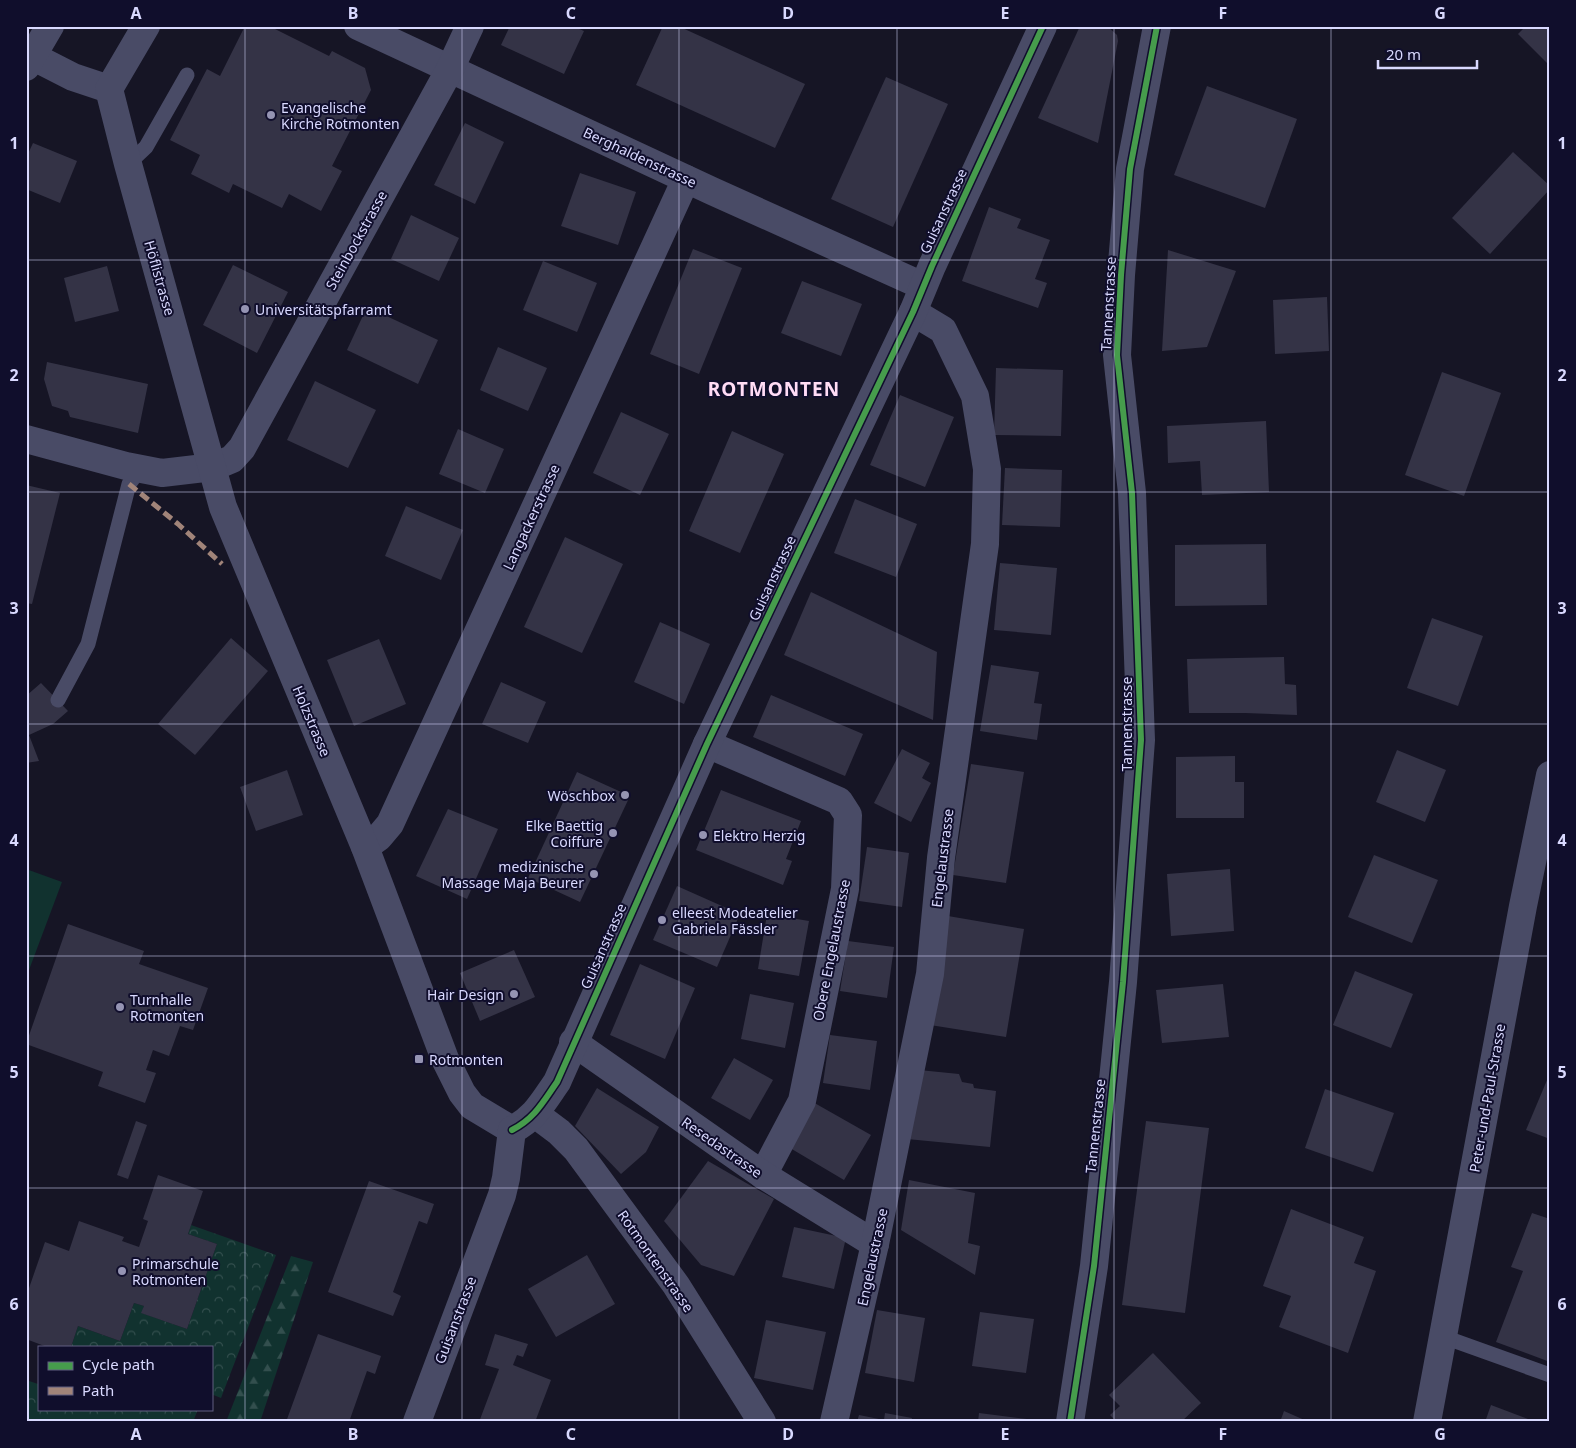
<svg xmlns="http://www.w3.org/2000/svg" width="1576" height="1448" font-family="'Noto Sans',sans-serif">
<defs>
<pattern id="forest-firs" width="22" height="20" patternUnits="userSpaceOnUse" patternTransform="scale(1.25)"><rect width="22" height="20" fill="#11322f"/><path d="M5 1l3.5 6h-7zM16 11l3.5 6h-7z" fill="#334f4e"/></pattern>
<pattern id="park-crowns" width="20" height="18" patternUnits="userSpaceOnUse" patternTransform="scale(1.25)"><rect width="20" height="18" fill="#11322f"/><path d="M2 6a3 3 0 1 1 6 0M12 15a3 3 0 1 1 6 0" fill="none" stroke="#334f4e"/></pattern>
</defs>
<rect width="100%" height="100%" fill="#161525"/>
<polygon fill="#11322f" points="26,869 62,882 26,978"/>
<polygon fill="url(#forest-firs)" points="291,1256 313,1262 260,1422 226,1422"/>
<g fill="url(#park-crowns)">
<polygon points="191,1225 276,1255 221,1398 211,1394 211,1347 71,1347 78,1326 120,1341 134,1303 144,1306 142,1313 187,1329 217,1244 188,1234"/>
<polygon points="26,1380 38,1384 39,1382 39,1409 198,1409 193,1422 26,1422"/>
</g>
<g fill="#343346">
<polygon points="245,26 269,26 329,56 332,51 365,68 371,90 332,166 342,171 321,211 289,194 282,208 233,184 229,193 191,174 200,155 170,140 207,69 220,76"/>
<polygon points="510,26 572,26 584,31 564,74 501,45"/>
<polygon points="663,26 678,26 805,84 775,148 636,85"/>
<polygon points="1080,26 1107,26 1117,35 1118,41 1098,143 1038,118"/>
<polygon points="1526,26 1550,26 1550,66 1518,34"/>
<polygon points="886,77 948,104 893,227 831,199"/>
<polygon points="1207,86 1297,119 1265,208 1174,175"/>
<polygon points="465,123 504,142 475,204 434,185"/>
<polygon points="33,143 77,161 60,203 26,189 26,158"/>
<polygon points="1513,152 1550,186 1550,189 1490,254 1452,218"/>
<polygon points="580,173 636,192 618,245 561,226"/>
<polygon points="989,207 1021,219 1017,228 1050,240 1035,279 1047,283 1038,308 962,281"/>
<polygon points="411,215 459,238 439,281 391,259"/>
<polygon points="693,249 742,268 699,374 650,354"/>
<polygon points="1168,250 1236,271 1207,347 1162,351"/>
<polygon points="543,261 597,283 577,332 523,310"/>
<polygon points="233,265 288,292 257,353 203,325"/>
<polygon points="107,266 119,311 75,322 64,278"/>
<polygon points="802,281 862,304 841,356 781,333"/>
<polygon points="1327,297 1329,351 1275,354 1273,300"/>
<polygon points="367,307 438,340 418,384 347,350"/>
<polygon points="498,347 547,368 528,411 480,390"/>
<polygon points="47,362 148,384 138,433 70,417 68,411 52,406 44,379"/>
<polygon points="996,368 1063,370 1061,436 994,435"/>
<polygon points="1442,372 1501,393 1464,496 1405,475"/>
<polygon points="315,381 376,410 348,468 287,440"/>
<polygon points="900,395 954,417 925,487 870,465"/>
<polygon points="621,412 669,434 640,495 593,473"/>
<polygon points="1266,421 1269,492 1202,495 1200,461 1168,463 1167,426"/>
<polygon points="458,429 504,449 485,493 439,474"/>
<polygon points="732,431 784,454 740,553 689,531"/>
<polygon points="1005,468 1062,470 1060,527 1002,525"/>
<polygon points="26,485 60,493 32,604 26,603"/>
<polygon points="855,499 917,524 896,577 834,553"/>
<polygon points="406,506 463,530 441,580 385,556"/>
<polygon points="565,537 623,564 582,653 524,627"/>
<polygon points="1266,544 1267,605 1175,606 1175,545"/>
<polygon points="1000,563 1057,568 1051,635 994,630"/>
<polygon points="811,592 937,652 933,720 784,655"/>
<polygon points="1432,618 1483,636 1458,706 1407,688"/>
<polygon points="660,622 710,644 684,704 634,682"/>
<polygon points="231,638 268,671 195,755 158,724"/>
<polygon points="379,639 406,704 354,726 327,660"/>
<polygon points="1284,657 1285,684 1296,685 1297,715 1245,713 1189,713 1187,659"/>
<polygon points="991,665 1039,672 1034,703 1042,704 1037,740 980,731"/>
<polygon points="501,682 546,702 528,743 482,724"/>
<polygon points="41,683 68,711 53,724 29,735 39,761 26,763 26,696"/>
<polygon points="771,695 863,734 845,776 753,737"/>
<polygon points="902,749 930,763 922,778 931,783 911,822 874,803"/>
<polygon points="1397,750 1446,770 1425,822 1376,802"/>
<polygon points="1235,756 1235,782 1244,782 1244,818 1176,818 1176,757"/>
<polygon points="971,764 1024,772 1006,883 953,875"/>
<polygon points="287,770 303,815 256,831 240,787"/>
<polygon points="577,772 630,796 580,902 528,878"/>
<polygon points="721,790 801,821 786,859 792,861 783,885 696,850"/>
<polygon points="448,809 498,829 467,899 416,876"/>
<polygon points="867,847 909,853 902,907 859,901"/>
<polygon points="1374,855 1438,880 1412,943 1348,917"/>
<polygon points="1230,869 1234,931 1171,936 1167,874"/>
<polygon points="677,886 740,914 717,967 653,940"/>
<polygon points="767,914 809,921 799,976 758,969"/>
<polygon points="948,916 1024,929 1006,1037 930,1025"/>
<polygon points="68,924 144,951 139,964 208,988 193,1030 180,1026 169,1056 153,1050 146,1070 156,1073 145,1103 98,1086 103,1072 26,1044"/>
<polygon points="848,941 894,947 887,998 840,991"/>
<polygon points="514,950 535,997 480,1021 460,973"/>
<polygon points="640,964 695,988 665,1059 610,1035"/>
<polygon points="1355,971 1413,994 1391,1048 1333,1025"/>
<polygon points="1223,984 1229,1037 1162,1043 1156,990"/>
<polygon points="750,994 794,1003 785,1048 741,1039"/>
<polygon points="830,1035 877,1041 870,1090 823,1083"/>
<polygon points="734,1058 773,1080 750,1120 711,1098"/>
<polygon points="919,1070 959,1074 962,1082 973,1084 974,1088 996,1091 990,1147 907,1139"/>
<polygon points="1550,1073 1550,1139 1526,1130"/>
<polygon points="597,1088 659,1127 646,1152 621,1174 575,1126"/>
<polygon points="1325,1089 1394,1113 1373,1172 1305,1148"/>
<polygon points="811,1101 871,1135 844,1180 785,1145"/>
<polygon points="136,1121 147,1125 128,1179 117,1175"/>
<polygon points="1146,1121 1209,1128 1185,1313 1122,1305"/>
<polygon points="708,1161 774,1199 734,1276 701,1265 664,1221"/>
<polygon points="158,1175 203,1191 188,1234 217,1244 187,1329 141,1313 144,1306 134,1303 120,1341 78,1326 71,1347 47,1347 26,1339 26,1291 28,1291 45,1242 69,1251 79,1221 124,1237 122,1241 139,1247 148,1221 143,1219"/>
<polygon points="909,1180 975,1193 968,1243 980,1246 975,1275 901,1230"/>
<polygon points="369,1181 434,1204 427,1224 419,1221 393,1292 401,1296 393,1316 328,1292"/>
<polygon points="1291,1209 1364,1237 1354,1263 1376,1271 1348,1353 1279,1327 1291,1296 1263,1286"/>
<polygon points="1532,1213 1550,1219 1550,1362 1496,1342 1523,1271 1511,1267"/>
<polygon points="794,1227 846,1238 834,1289 782,1277"/>
<polygon points="587,1255 615,1304 556,1337 528,1289"/>
<polygon points="877,1310 925,1318 914,1382 865,1373"/>
<polygon points="980,1312 1034,1319 1026,1373 972,1366"/>
<polygon points="766,1320 826,1332 813,1390 754,1378"/>
<polygon points="318,1334 381,1356 375,1374 367,1371 349,1422 286,1422"/>
<polygon points="495,1334 528,1344 523,1357 517,1355 513,1365 551,1380 535,1422 479,1422 499,1369 485,1365"/>
<polygon points="1153,1353 1201,1403 1181,1422 1117,1422 1110,1415 1120,1406 1109,1395"/>
<polygon points="1491,1405 1536,1422 1485,1422"/>
<polygon points="1284,1411 1309,1422 1280,1422"/>
<polygon points="885,1413 912,1418 911,1422 857,1422 859,1415 884,1420"/>
<polygon points="979,1413 1027,1419 1026,1422 978,1422"/>
</g>
<g fill="none" stroke-linecap="round" stroke-linejoin="round">
<g stroke="#494b66" stroke-width="15">
<polyline points="128,164 146,147 187,75"/>
<polyline points="58,700 88,644 129,484 141,468"/>
<polyline points="1444,1337 1550,1375"/>
</g>
<g stroke="#494b66" stroke-width="28">
<polyline points="358,26 712,191 923,286"/>
<polyline points="26,53 73,77 109,89"/>
<polyline points="26,67 50,26"/>
<polyline points="26,439 126,466 162,473 213,467 232,459 242,448 450,69 470,26"/>
<polyline points="707,744 839,801 848,815 845,889 802,1101 763,1175"/>
<polyline points="365,847 379,837 390,824 686,179"/>
<polyline points="573,1042 763,1175 875,1244"/>
<polyline points="535,1114 559,1132 576,1149 676,1285 762,1422"/>
<polyline points="834,1422 875,1244 930,974 941,858 985,544 987,469 975,396 943,330 913,312"/>
<polyline points="1070,1422 1094,1266 1123,982 1141,740 1132,493 1117,355 1121,275 1130,169 1157,26"/>
</g>
<g stroke="#494b66" stroke-width="28">
<polyline points="146,26 109,89 128,164 223,507 365,847 445,1059 462,1093 472,1106 512,1130"/>
<path d="M512 1130C535 1118 543 1102 557 1082L707 744 913 312 932 266 1043 26"/>
<polyline points="417,1422 502,1195 506,1178 512,1130"/>
<polyline points="1427,1422 1523,906 1550,775"/>
</g>
<polyline stroke="#a18479" stroke-width="5" stroke-dasharray="10 5" stroke-linecap="butt" points="129,484 178,524 222,564"/>
<defs>
<g id="cycleway">
<path d="M512 1130C535 1118 543 1102 557 1082L707 744 913 312 932 266 1043 26"/>
<polyline points="1070,1422 1094,1266 1123,982 1141,740 1132,493 1117,355 1121,275 1130,169 1157,26"/>
</g>
</defs>
<use href="#cycleway" stroke="#100e2c" stroke-width="9"/>
<use href="#cycleway" stroke="#469c4c" stroke-width="6"/>
</g>
<path fill="none" stroke="#d9d9ff" stroke-width="1" stroke-opacity="0.55" d="M245 26V1422M462 26V1422M679 26V1422M897 26V1422M1114 26V1422M1331 26V1422M26 260H1550M26 492H1550M26 724H1550M26 956H1550M26 1188H1550"/>
<g fill="#9594b3" stroke="#100e2c" stroke-width="2">
<circle cx="271" cy="115" r="5"/>
<circle cx="245" cy="309" r="5"/>
<circle cx="625" cy="795" r="5"/>
<circle cx="613" cy="833" r="5"/>
<circle cx="703" cy="835" r="5"/>
<circle cx="594" cy="874" r="5"/>
<circle cx="662" cy="920" r="5"/>
<circle cx="514" cy="994" r="5"/>
<circle cx="120" cy="1007" r="5"/>
<rect x="414" y="1054" width="10" height="10" rx="2.5"/>
<circle cx="122" cy="1271" r="5"/>
</g>
<g text-anchor="middle" dominant-baseline="central" stroke-width="4" stroke-linejoin="round" paint-order="stroke">
<g font-size="14" fill="#d9d9ff" stroke="#100e2c" text-anchor="start">
<text x="281" y="107">Evangelische<tspan x="281" dy="16">Kirche Rotmonten</tspan></text>
<text x="255" y="309">Universitätspfarramt</text>
<text x="615" y="795" text-anchor="end">Wöschbox</text>
<text x="603" y="825" text-anchor="end">Elke Baettig<tspan x="603" dy="16">Coiffure</tspan></text>
<text x="713" y="835">Elektro Herzig</text>
<text x="584" y="866" text-anchor="end">medizinische<tspan x="584" dy="16">Massage Maja Beurer</tspan></text>
<text x="672" y="912">elleest Modeatelier<tspan x="672" dy="16">Gabriela Fässler</tspan></text>
<text x="504" y="994" text-anchor="end">Hair Design</text>
<text x="130" y="999">Turnhalle<tspan x="130" dy="16">Rotmonten</tspan></text>
<text x="429" y="1059">Rotmonten</text>
<text x="132" y="1263">Primarschule<tspan x="132" dy="16">Rotmonten</tspan></text>
</g>
<g font-size="14" fill="#d9d9ff" stroke="#100e2c">
<text transform="translate(640 157) rotate(25)">Berghaldenstrasse</text>
<text transform="translate(943 211) rotate(-65)">Guisanstrasse</text>
<text transform="translate(356 240) rotate(-61)">Steinbockstrasse</text>
<text transform="translate(160 278) rotate(74)">Höflistrasse</text>
<text transform="translate(1108 304) rotate(-87)">Tannenstrasse</text>
<text transform="translate(531 517) rotate(-65)">Langackerstrasse</text>
<text transform="translate(772 578) rotate(-65)">Guisanstrasse</text>
<text transform="translate(312 721) rotate(67)">Holzstrasse</text>
<text transform="translate(1126 724) rotate(-90)">Tannenstrasse</text>
<text transform="translate(942 858) rotate(-83)">Engelaustrasse</text>
<text transform="translate(603 946) rotate(-66)">Guisanstrasse</text>
<text transform="translate(831 950) rotate(-79)">Obere Engelaustrasse</text>
<text transform="translate(1487 1098) rotate(-80)">Peter-und-Paul-Strasse</text>
<text transform="translate(1095 1126) rotate(-84)">Tannenstrasse</text>
<text transform="translate(722 1147) rotate(35)">Resedastrasse</text>
<text transform="translate(872 1257) rotate(-78)">Engelaustrasse</text>
<text transform="translate(656 1261) rotate(55)">Rotmontenstrasse</text>
<text transform="translate(455 1320) rotate(-69)">Guisanstrasse</text>
</g>
<g font-size="19" font-weight="bold" letter-spacing="1" fill="#ffdbf6" stroke="#100e2c">
<text x="774" y="389">ROTMONTEN</text>
</g>
</g>
<rect width="1576" height="1448" fill="none" stroke="#100e2c" stroke-width="55"/>
<rect x="38" y="1346" width="175" height="65" fill="#100e2c" stroke="#605f80"/>
<rect x="48" y="1362" width="25" height="8" fill="#469c4c" stroke="#605f80"/>
<text x="82" y="1370" font-size="15" fill="#d9d9ff">Cycle path</text>
<rect x="48" y="1387" width="25" height="8" fill="#a18479" stroke="#605f80"/>
<text x="82" y="1396" font-size="15" fill="#d9d9ff">Path</text>
<path d="M1378 60v8h99v-8" fill="none" stroke="#d9d9ff" stroke-width="2.5"/>
<text x="1386" y="60" font-size="15" fill="#d9d9ff" stroke="#100e2c" stroke-width="4" paint-order="stroke">20 m</text>
<rect x="28" y="28" width="1520" height="1392" fill="none" stroke="#d9d9ff" stroke-width="2"/>
<g font-size="16" text-anchor="middle" font-weight="bold" fill="#d9d9ff">
<text x="136" y="19">A</text>
<text x="353" y="19">B</text>
<text x="571" y="19">C</text>
<text x="788" y="19">D</text>
<text x="1005" y="19">E</text>
<text x="1223" y="19">F</text>
<text x="1440" y="19">G</text>
<text x="14" y="149">1</text>
<text x="1562" y="149">1</text>
<text x="14" y="381">2</text>
<text x="1562" y="381">2</text>
<text x="14" y="614">3</text>
<text x="1562" y="614">3</text>
<text x="14" y="846">4</text>
<text x="1562" y="846">4</text>
<text x="14" y="1078">5</text>
<text x="1562" y="1078">5</text>
<text x="14" y="1310">6</text>
<text x="1562" y="1310">6</text>
<text x="136" y="1440">A</text>
<text x="353" y="1440">B</text>
<text x="571" y="1440">C</text>
<text x="788" y="1440">D</text>
<text x="1005" y="1440">E</text>
<text x="1223" y="1440">F</text>
<text x="1440" y="1440">G</text>
</g>
</svg>
